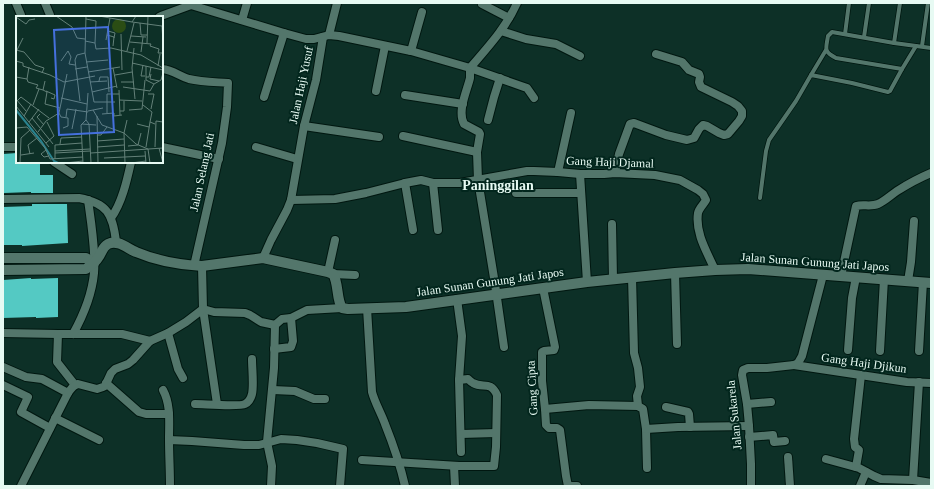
<svg xmlns="http://www.w3.org/2000/svg" width="934" height="489" font-family="'Times New Roman',serif">
<rect width="100%" height="100%" fill="#0d3027"/>
<g fill="#54c9c3">
<polygon points="17,153 17,162 40,162 40,175 53,175 53,193 31,193 31,192 4,193 3,154"/>
<polygon points="32,204 67,204 68,243 22,246 22,245 3,245 3,207 32,206"/>
<polygon points="31,278 31,279 58,278 58,317 36,318 36,317 3,318 3,280"/>
</g>
<g fill="none" stroke-linecap="round" stroke-linejoin="round">
<defs>
<g id="lane">
<polyline points="845,34 849,3"/>
<polyline points="864,37 869,3"/>
<polyline points="894,43 900,3"/>
<polyline points="922,46 928,3"/>
<path d="M902 69 836 58C823 51 826 49 828 36L832 32 894 43 931 48"/>
<polyline points="811,75 826,50"/>
<polyline points="760,198 766,151 769,140 796,101 811,75 852,83 888,92 890,91 902,69 916,46"/>
</g>
<g id="street">
<polyline points="16,3 21,15"/>
<polyline points="45,3 50,15"/>
<polyline points="189,3 191,5 284,33 306,39 314,39 329,35 339,36 411,51 470,68 524,87 527,88 534,98"/>
<polyline points="482,4 509,18"/>
<polyline points="159,17 161,16 191,5"/>
<polyline points="242,20 247,3"/>
<polyline points="501,31 526,39 556,44 580,56"/>
<polyline points="329,35 337,3"/>
<polyline points="411,51 422,12"/>
<path d="M470 68C470 71 470 75 470 78 467 91 457 111 464 124L479 132 480 134 477 152 478 180 495 284 504 347"/>
<path d="M470 68C487 48 506 28 517 3"/>
<path d="M162 69C173 70 179 76 189 79 202 82 215 82 228 83L227 107 222 143 194 266"/>
<polyline points="376,91 385,46"/>
<polyline points="405,95 463,104"/>
<polyline points="264,97 284,33"/>
<polyline points="488,120 494,97 500,78"/>
<polyline points="304,126 379,137"/>
<polyline points="403,136 477,152"/>
<polyline points="3,147 17,147"/>
<polyline points="162,147 219,159"/>
<polyline points="256,147 297,159"/>
<polyline points="54,162 72,174"/>
<polyline points="558,172 571,113"/>
<polyline points="615,173 619,154 630,124 634,123 666,135 687,140 694,138 699,129 703,125 707,126 719,133 724,135 728,134 739,121 742,116 742,111 738,106 732,102 701,87 699,82 700,77 699,74 689,70 682,62 656,54"/>
<polyline points="580,174 587,282"/>
<polyline points="405,183 413,230"/>
<polyline points="433,183 438,230"/>
<polyline points="516,193 581,193"/>
<path d="M3 199 79 198C107 203 113 214 116 242"/>
<path d="M291 200 335 199 366 193 405 183 421 180 433 183H460L527 171H534L558 172 580 174H604L615 173 655 175 680 180 698 190 703 194 706 200C704 204 699 208 698 213 695 233 707 252 715 270"/>
<path d="M111 218C122 203 127 180 131 162"/>
<polyline points="612,224 613,279"/>
<polyline points="263,258 271,240 287,210 291,200 304,126 316,80 323,37"/>
<polyline points="202,266 203,309 217,404"/>
<polyline points="328,272 335,240"/>
<polyline points="675,273 677,344"/>
<polyline points="333,274 355,275"/>
<path d="M841 276 856 206C863 204 871 207 878 204 885 201 891 195 897 191 908 184 919 178 931 173"/>
<polyline points="632,277 634,353 638,368 640,387 637,396 638,406 643,409 646,429 647,468"/>
<polyline points="908,281 911,262 914,221"/>
<polyline points="543,288 555,347 554,350 544,351 542,352 542,381 545,409 546,425 549,428 557,428 560,430 566,476 568,486"/>
<polyline points="457,299 462,336 459,380 461,452"/>
<path d="M367 308 372 392C375 403 381 413 385 424 393 444 400 464 405 486"/>
<polyline points="203,309 214,312 245,313 250,315 261,322 275,325"/>
<polyline points="275,325 282,319 291,318 307,310 342,308"/>
<polyline points="3,333 58,334 122,334 150,341"/>
<polyline points="168,333 178,369 183,378"/>
<polyline points="58,334 57,362 75,385"/>
<path d="M73 334C83 316 92 294 94 273 96 251 91 222 88 200"/>
<polyline points="274,349 291,347 293,341 291,318"/>
<polyline points="848,350 852,298 856,277"/>
<polyline points="880,351 884,279"/>
<polyline points="919,351 923,282"/>
<polyline points="794,365 907,382 931,383"/>
<polyline points="3,367 26,377 42,379 68,393"/>
<polyline points="106,383 139,412 146,414 169,414"/>
<polyline points="3,385 28,397 21,412 50,428"/>
<path d="M163 390C171 405 169 422 169 439 169 455 170 470 170 486"/>
<polyline points="273,390 295,391 314,399 325,399"/>
<path d="M195 404C204 404 239 407 245 404 249 402 251 398 252 394 254 385 252 369 252 359"/>
<polyline points="747,404 771,402"/>
<polyline points="666,407 688,412 689,414 690,427"/>
<polyline points="545,409 589,405 638,406"/>
<polyline points="55,418 99,440"/>
<polyline points="646,429 678,427 749,426"/>
<polyline points="461,434 496,433"/>
<polyline points="749,437 773,435 774,442 785,441"/>
<polyline points="169,440 192,441 244,445 259,445 281,439 297,440 317,443 343,449 340,486"/>
<polyline points="788,457 790,486"/>
<polyline points="826,459 859,468 874,476 881,479 913,480 931,483"/>
<path d="M362 460 459 466H494L496 447 497 395C490 380 483 389 473 383 471 382 469 380 468 379L459 380"/>
<polyline points="454,466 455,486"/>
<polyline points="856,467 859,450 855,447 854,439 861,375"/>
<polyline points="913,480 919,382"/>
<path d="M21 486 68 393C71 389 73 385 78 384L97 389 103 387 105 386 111 373 115 369 128 364 133 360 150 341 168 333 186 322 203 309"/>
<polyline points="271,486 272,466 267,442 274,368 275,325"/>
<polyline points="568,486 577,486"/>
<polyline points="751,486 751,464 749,426 747,404 742,375 743,370 748,368 767,368 794,365 798,363 802,356 823,275"/>
<polyline points="860,486 866,472"/>
</g>
<g id="secondary">
<polyline points="3,258 86,258 94,263"/>
<path d="M3 270 86 269C90 265 95 263 98 258 102 253 102 247 108 244 118 239 128 249 136 252 157 261 180 265 202 266L263 258 328 272 333 274C339 284 336 298 342 308L348 309 406 307 587 282 675 273 715 270 748 269 931 283"/>
</g>
</defs>
<use href="#lane" stroke="#001710" stroke-width="5.5"/>
<use href="#street" stroke="#001710" stroke-width="10"/>
<use href="#secondary" stroke="#001710" stroke-width="12"/>
<use href="#lane" stroke="#53766b" stroke-width="4"/>
<use href="#street" stroke="#53766b" stroke-width="8"/>
<use href="#secondary" stroke="#53766b" stroke-width="10"/>
</g>
<g text-anchor="middle" dominant-baseline="central" stroke-width="4" stroke-linejoin="round" paint-order="stroke">
<g font-size="12" fill="#e7faf3" stroke="#02261d">
<text transform="translate(301 85) rotate(-78)">Jalan Haji Yusuf</text>
<text transform="translate(610 162) rotate(2)">Gang Haji Djamal</text>
<text transform="translate(202 172) rotate(-78)">Jalan Selang Jati</text>
<text transform="translate(815 262) rotate(4)">Jalan Sunan Gunung Jati Japos</text>
<text transform="translate(490 282) rotate(-8)">Jalan Sunan Gunung Jati Japos</text>
<text transform="translate(864 363) rotate(8)">Gang Haji Djikun</text>
<text transform="translate(532 388) rotate(-93)">Gang Cipta</text>
<text transform="translate(734 415) rotate(-96)">Jalan Sukarela</text>
</g>
<g font-size="14" font-weight="bold" fill="#e7faf3" stroke="#02261d">
<text x="498" y="185">Paninggilan</text>
</g>
</g>
<g transform="translate(16 16)">
<rect width="147" height="147" fill="#0d3027"/>
<path d="M96 10a7 7 0 1 1 14 0a7 7 0 1 1-14 0Z" fill="#2b4d14"/>
<path fill="none" stroke="#2a8390" stroke-width="2" d="M0 94 25 125 38 145 42 147"/>
<path fill="none" stroke="#648179" stroke-width="1" d="M40 0 56 11 61 22 69 23M70 0 69 37 78 86M83 0 116 6 120 0M0 1 10 8 13 4 19 3M70 3 80 5 79 27M116 6 146 10 147 27M124 7 125 19H131M92 15 99 17 98 22M105 18 106 54M91 19 98 21 97 30M115 20 130 21M90 24 94 2M69 25 79 27 80 33 95 32 125 39 147 52M114 26 135 28 134 30 143 33 142 37H147M131 27 132 0M118 32 116 52 119 83M0 34 8 36 19 49 28 52 26 57M1 34 7 22M111 35 118 7M125 36 127 21M0 45 7 47V50L34 59 48 66M45 45 52 35 55 41 53 48 59 49M70 46 92 44M116 47 147 54M127 49 125 60H129M142 50 144 38M97 52 101 72M59 53 71 51M72 56 104 51M135 58 134 63 143 65M99 59 116 56M0 61 11 63 12 66 22 69 20 72 27 74M130 61H133L135 51M11 63 13 51M29 65 27 74 31 76 29 88 44 92M83 65 84 61H92L93 76M48 66 79 60M74 66 91 65M105 66H118M138 68 145 64 147 57M107 71 134 75 138 68 130 64V50M103 74 104 99M30 75 39 79 38 83 35 82M76 76 101 70M132 78H138L135 93M45 82 71 88M0 83 10 95M103 84 126 85M64 85 59 44 61 39 69 37M0 86 5 81 33 102M78 86H99M17 89 23 73M127 89 136 96 134 106 139 108M0 90 33 131M77 94 86 109 108 117 120 128 132 133M113 94 126 93 129 64M72 95 87 92M104 95H108V85M43 97 45 101 52 102V110L47 112M91 97V78H103M24 98 21 101 28 109M86 98 98 97V100L106 99M8 100 15 88M81 100 82 147M50 101 51 93 72 96M16 102 37 128M70 104 73 108 75 147M70 104 72 77M13 106 23 93M66 108 80 109M121 108 133 111M0 112 11 111 29 132 34 143M56 113 60 93M22 116 30 105 43 97 51 58M81 119H85L91 111M5 122 14 114M81 125 108 123M30 127 38 120 31 106M44 128 45 122 66 121M112 130 122 129 125 117M81 131 108 129M130 131 134 106M139 131 140 105 147 106M143 132 147 147M132 133 134 147M30 134 25 138 28 141 33 140M39 135 74 133M129 135 130 147M39 137 74 135M75 137 147 132M14 138 12 129 21 122M5 139 18 137M88 142 129 140M34 143 67 141M39 143V129L66 127M4 147 5 122M49 147 67 145M67 147 65 109 70 104M109 147 108 117 111 104M115 147 130 145"/>
<path fill="#4570dd" fill-opacity="0.15" stroke="#4570dd" stroke-width="2" d="M92 11 98 116 43 119 38 14Z"/>
<rect width="147" height="147" fill="none" stroke="#e7faf3" stroke-width="2"/>
</g>
<rect width="934" height="489" fill="none" stroke="#e7faf3" stroke-width="8"/>
</svg>
